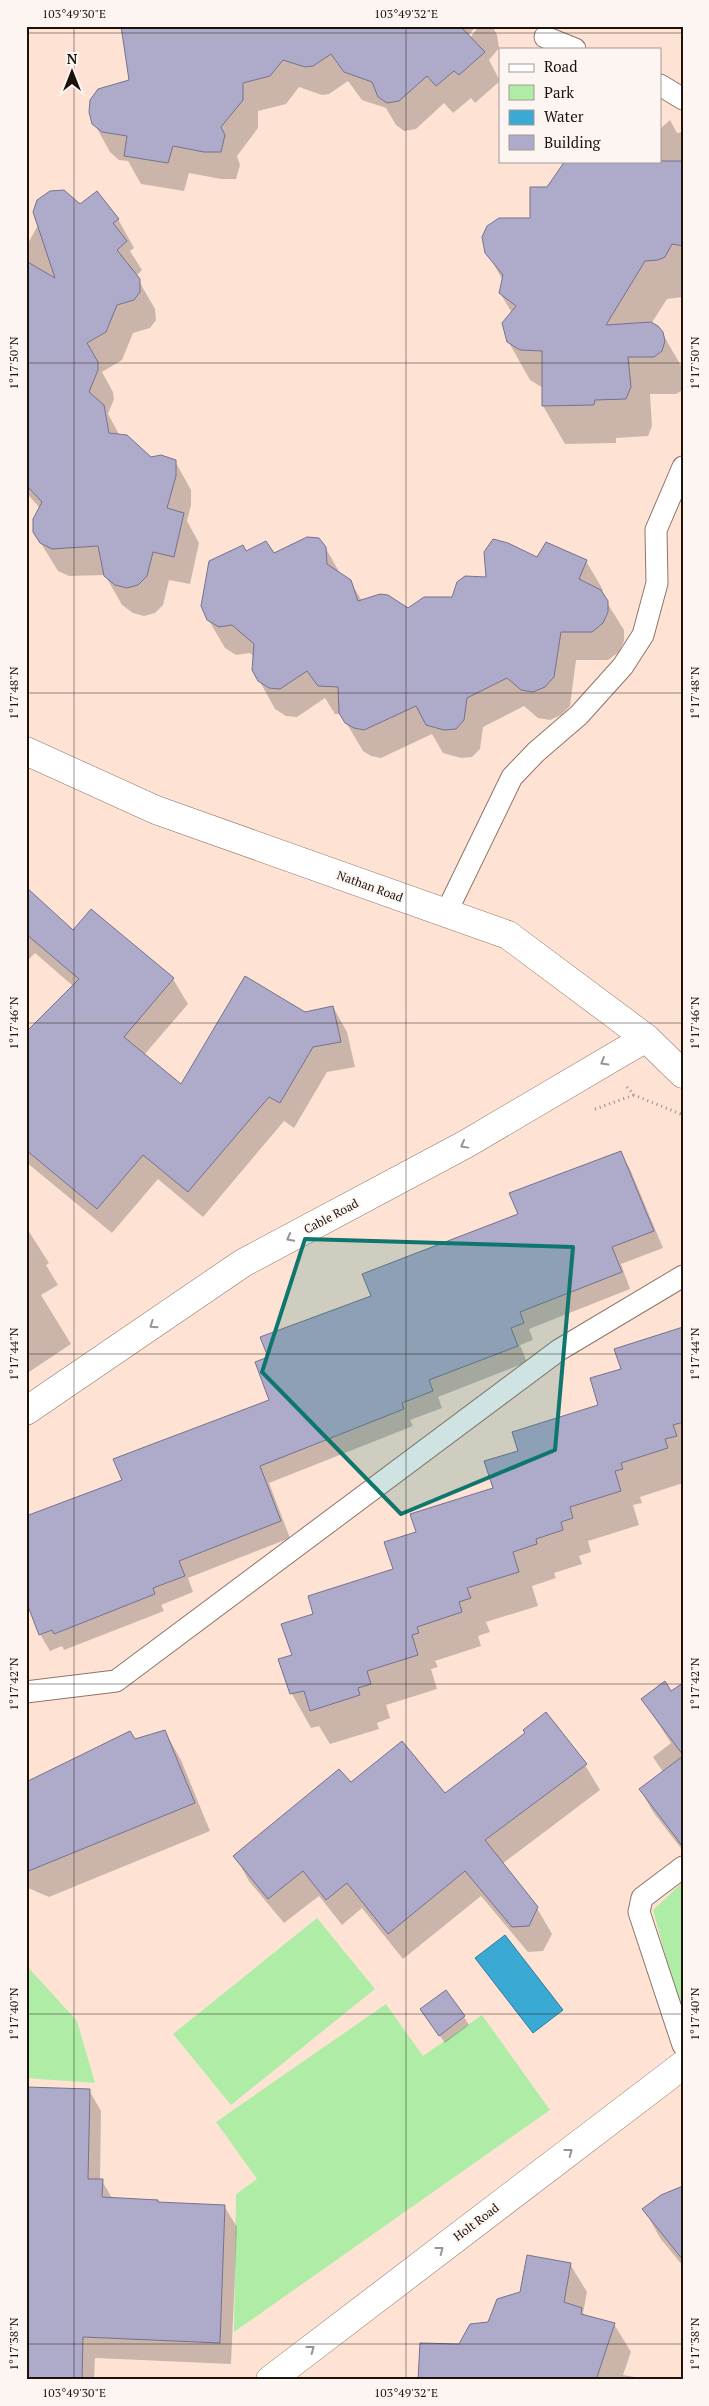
<svg xmlns="http://www.w3.org/2000/svg" width="709" height="2406" font-family="'PT Serif',serif">
<rect width="100%" height="100%" fill="#fee3d5"/>
<g fill="#afeda7">
<polygon points="683,1882 683,2006 677,1998 653,1910"/>
<polygon points="317,1918 375,1989 231,2105 173,2034"/>
<polygon points="26,1965 77,2021 95,2083 26,2078"/>
<polygon points="386,2004 423,2056 482,2015 550,2110 234,2332 236,2194 257,2179 216,2122"/>
</g>
<polygon fill="#3aa9d3" stroke="#317b97" points="505,1935 563,2010 533,2033 475,1958"/>
<g fill="#0003">
<polygon points="128,26 476,26 465,40 467,42 479,26 492,26 497,35 499,48 489,60 500,81 475,103 471,98 453,113 444,103 416,129 404,131 396,125 386,108 362,100 348,81 329,94 322,95 299,87 286,104 258,111 258,128 237,156 240,165 236,179 221,179 189,173 184,191 141,184 128,161 119,160 110,152 94,123 130,81"/>
<polygon points="670,120 677,133 683,132 683,297 667,299 651,324 662,333 683,369 683,390 676,394 650,394 652,426 648,436 616,438 616,443 565,444 543,406 543,388 530,380 508,341 512,313 500,293 503,281 487,252 531,219 547,188 562,168 562,161 660,161 660,129"/>
<polygon points="80,206 118,219 134,248 130,251 142,270 136,276 155,309 156,320 150,328 133,333 122,360 102,372 113,392 114,399 108,414 120,436 151,459 175,461 191,490 191,505 187,521 199,543 190,584 169,580 163,605 155,613 144,616 133,613 122,605 105,575 69,576 58,571 34,532 40,508 29,496 26,496 26,247 38,225"/>
<polygon points="325,547 341,575 350,581 362,601 408,610 453,599 487,578 537,559 586,561 603,590 601,593 624,630 624,641 619,652 608,660 576,660 570,706 561,715 550,720 538,718 524,706 483,727 480,749 472,757 461,758 443,753 432,734 381,758 371,756 363,751 341,714 335,714 325,698 297,717 286,716 275,709 259,680 254,657 250,653 236,655 225,648 208,619 246,553 273,555"/>
<polygon points="26,889 73,932 91,910 173,979 188,1004 144,1055 182,1086 305,1013 333,1007 347,1032 355,1067 327,1072 294,1128 284,1121 203,1217 158,1179 112,1233 26,1162 26,1033 73,986 35,953 26,962"/>
<polygon points="620,1152 630,1169 663,1248 621,1264 630,1289 529,1329 533,1340 520,1345 527,1362 438,1397 442,1408 410,1420 413,1426 269,1483 290,1538 188,1578 193,1592 161,1605 164,1611 64,1650 62,1646 50,1651 40,1634 123,1481 270,1400 269,1358 372,1297 519,1215"/>
<polygon points="26,1227 49,1263 46,1265 58,1285 41,1295 71,1344 26,1374"/>
<polygon points="683,1328 683,1483 640,1497 642,1503 633,1505 639,1525 588,1541 591,1552 579,1556 582,1564 554,1573 556,1578 532,1586 538,1606 486,1622 490,1632 478,1636 481,1646 435,1661 438,1667 431,1669 437,1689 386,1705 390,1718 377,1723 379,1729 330,1744 319,1726 311,1728 292,1694 280,1660 293,1655 315,1614 394,1570 418,1532 495,1489 520,1452 599,1406 622,1370"/>
<polygon points="683,1684 683,1851 653,1812 640,1789 663,1772 653,1757 671,1743 643,1700 671,1693"/>
<polygon points="165,1732 181,1760 210,1831 49,1897 26,1887 26,1783 134,1740"/>
<polygon points="585,1765 600,1790 502,1864 537,1908 552,1934 543,1951 528,1952 481,1896 403,1959 362,1908 342,1925 319,1896 284,1923 249,1881 235,1856 351,1784 444,1795"/>
<polygon points="421,2010 464,2017 469,2025 445,2043"/>
<polygon points="89,2090 101,2111 100,2181 102,2181 112,2198 158,2204 224,2206 237,2227 231,2364 95,2358 94,2380 26,2380"/>
<polygon points="683,2187 683,2266 660,2238 644,2209"/>
<polygon points="570,2264 587,2292 583,2313 585,2316 614,2324 631,2352 623,2375 652,2380 419,2380 489,2323 521,2293"/>
</g>
<g fill="#aeaac9" stroke="#75718e">
<polygon points="121,26 460,26 485,52 459,75 454,71 436,86 427,76 399,101 387,103 378,97 372,82 344,72 331,54 313,66 305,67 283,60 270,76 243,83 243,100 221,127 225,135 221,152 204,152 173,146 168,163 124,156 127,136 102,132 92,124 89,112 90,100 98,89 129,80"/>
<polygon points="565,161 683,161 683,246 672,244 665,257 658,260 645,261 606,325 651,322 658,326 663,332 665,341 662,351 654,357 628,357 631,387 626,399 595,400 594,405 542,406 542,351 520,350 507,342 502,323 516,306 499,293 503,275 485,253 482,237 487,226 499,218 530,218 530,187 547,187"/>
<polygon points="64,190 80,204 97,191 119,219 113,223 127,241 117,250 140,279 140,292 134,300 117,305 106,332 87,343 98,362 98,370 89,392 104,405 109,433 127,435 151,457 161,455 176,460 176,476 167,508 184,513 174,557 153,552 147,576 138,585 127,588 115,585 104,576 98,546 52,549 40,543 33,532 33,519 42,502 26,485 26,261 55,278 33,212 37,200 50,191"/>
<polygon points="307,537 319,538 326,547 327,564 351,580 358,601 380,594 388,595 408,608 424,597 452,597 457,582 465,576 486,577 484,552 493,539 508,543 537,557 546,542 587,560 579,579 601,590 608,601 608,612 603,623 592,632 561,632 554,677 545,687 533,692 521,690 507,678 467,698 464,720 456,729 444,730 426,725 416,706 364,730 354,728 345,723 339,713 338,687 318,686 307,671 280,689 269,688 258,681 252,670 254,644 232,625 219,627 207,620 201,606 209,561 243,545 246,551 266,541 274,553"/>
<polygon points="26,887 73,930 91,909 174,978 124,1037 181,1084 245,976 305,1012 333,1006 341,1042 313,1047 280,1103 269,1097 188,1192 143,1155 97,1209 26,1150 26,1032 79,979 26,934"/>
<polygon points="621,1151 654,1231 612,1247 622,1272 520,1312 524,1323 511,1328 518,1346 429,1380 433,1391 402,1403 404,1409 260,1466 281,1521 179,1561 185,1576 153,1588 155,1594 54,1634 52,1630 39,1635 26,1601 26,1516 122,1480 113,1459 269,1400 255,1362 268,1357 260,1337 371,1296 362,1274 518,1214 509,1193"/>
<polygon points="683,1327 683,1422 673,1425 677,1436 665,1439 668,1448 621,1463 623,1469 615,1471 621,1491 570,1507 573,1518 561,1522 563,1530 536,1539 537,1544 513,1552 519,1572 467,1588 471,1598 459,1602 462,1612 417,1627 419,1633 412,1635 418,1655 367,1671 371,1684 358,1688 360,1695 310,1711 304,1691 290,1694 278,1659 292,1655 281,1624 313,1614 308,1596 393,1569 384,1542 416,1532 410,1514 493,1488 484,1461 518,1451 512,1432 598,1405 590,1378 621,1369 614,1349"/>
<polygon points="665,1681 671,1691 683,1683 683,1755 641,1699"/>
<polygon points="546,1712 587,1764 485,1840 538,1907 529,1926 512,1927 465,1871 388,1934 347,1883 326,1900 303,1871 268,1899 233,1856 339,1769 351,1782 402,1741 445,1793 525,1733 523,1730"/>
<polygon points="165,1730 195,1803 26,1872 26,1782 130,1731 135,1739"/>
<polygon points="683,1756 683,1847 639,1789"/>
<polygon points="446,1990 465,2016 439,2036 420,2009"/>
<polygon points="26,2087 90,2089 88,2179 103,2179 102,2197 158,2200 158,2202 225,2205 220,2343 83,2337 82,2380 26,2380"/>
<polygon points="683,2186 683,2260 642,2209 661,2195"/>
<polygon points="527,2255 571,2263 564,2302 582,2308 581,2314 615,2323 596,2380 418,2380 420,2343 459,2344 470,2324 488,2322 497,2299 520,2292"/>
</g>
<g fill="none" stroke-linecap="round" stroke-linejoin="round">
<defs>
<g id="lane">
<polyline points="545,37 575,49"/>
<polyline points="660,85 683,99"/>
<polyline points="446,913 512,777 536,752 579,715 623,666 643,635 657,583 656,530 683,467"/>
<polyline points="26,1692 116,1681 559,1350 683,1276"/>
<polyline points="683,1867 642,1898 639,1912 683,2045"/>
</g>
<g id="street">
<polyline points="26,751 156,810 508,935 646,1038 683,1074"/>
<polyline points="26,1411 243,1263 466,1144 646,1038"/>
<polyline points="270,2380 683,2065"/>
</g>
</defs>
<use href="#lane" stroke="#927465" stroke-width="23"/>
<use href="#street" stroke="#927465" stroke-width="29"/>
<g stroke="#9a867c" stroke-width="3" stroke-dasharray="1 4" stroke-linecap="butt">
<polyline points="627,1087 634,1095 683,1115"/>
<polyline points="595,1109 634,1095"/>
</g>
<use href="#lane" stroke="#fff" stroke-width="21"/>
<use href="#street" stroke="#fff" stroke-width="28"/>
</g>
<defs><path id="oneway-chevron" d="M-2-3.5L2.5 0L-2 3.5" fill="none" stroke-width="1.6" stroke-linecap="round" stroke-linejoin="round" transform="scale(1.25)"/></defs>
<g stroke="#999491">
<use href="#oneway-chevron" transform="translate(604 1062) rotate(150)"/>
<use href="#oneway-chevron" transform="translate(464 1145) rotate(151)"/>
<use href="#oneway-chevron" transform="translate(290 1238) rotate(152)"/>
<use href="#oneway-chevron" transform="translate(153 1325) rotate(146)"/>
<use href="#oneway-chevron" transform="translate(569 2152) rotate(-37)"/>
<use href="#oneway-chevron" transform="translate(440 2250) rotate(-37)"/>
<use href="#oneway-chevron" transform="translate(311 2349) rotate(-37)"/>
</g>
<path fill="#0f766e" fill-opacity="0.2" stroke="#0f766e" stroke-width="4" stroke-linejoin="round" d="M305 1239 573 1247 555 1450 401 1514 262 1372Z"/>
<path fill="none" stroke="#1c110b" stroke-width="1" stroke-opacity="0.45" d="M74 26V2380M406 26V2380M26 33H683M26 363H683M26 693H683M26 1023H683M26 1354H683M26 1684H683M26 2014H683M26 2344H683"/>
<g text-anchor="middle" dominant-baseline="central" stroke-width="4" stroke-linejoin="round" paint-order="stroke">
<g font-size="12" fill="#1c110b" stroke="#fcf5f1">
<text transform="translate(370 886) rotate(20)">Nathan Road</text>
<text transform="translate(331 1216) rotate(-28)">Cable Road</text>
<text transform="translate(476 2222) rotate(-37)">Holt Road</text>
</g>
</g>
<rect width="709" height="2406" fill="none" stroke="#fcf5f1" stroke-width="55"/>
<rect x="499" y="48" width="162" height="115" fill="#fcf5f1" stroke="#a29a95"/>
<rect x="509" y="64" width="25" height="8" fill="#ffffff" stroke="#a29a95"/>
<text x="544" y="72" font-size="15" fill="#1c110b">Road</text>
<rect x="509" y="85" width="25" height="15" fill="#afeda7" stroke="#a29a95"/>
<text x="544" y="98" font-size="15" fill="#1c110b">Park</text>
<rect x="509" y="110" width="25" height="15" fill="#3aa9d3" stroke="#a29a95"/>
<text x="544" y="122" font-size="15" fill="#1c110b">Water</text>
<rect x="509" y="135" width="25" height="15" fill="#aeaac9" stroke="#a29a95"/>
<text x="544" y="148" font-size="15" fill="#1c110b">Building</text>
<g transform="translate(72 72)" stroke="#fcf5f1" stroke-width="4" paint-order="stroke">
<path d="M0-4L9 19L0 12L-9 19Z" fill="#1c110b"/>
<text y="-8" font-size="14" font-weight="bold" text-anchor="middle" fill="#1c110b">N</text>
</g>
<rect x="28" y="28" width="654" height="2350" fill="none" stroke="#1c110b" stroke-width="2"/>
<g font-size="12" text-anchor="middle" fill="#1c110b">
<text x="74" y="18">103°49'30"E</text>
<text x="406" y="18">103°49'32"E</text>
<text transform="translate(14 363) rotate(-90)" y="4">1°17'50"N</text>
<text transform="translate(695 363) rotate(-90)" y="4">1°17'50"N</text>
<text transform="translate(14 693) rotate(-90)" y="4">1°17'48"N</text>
<text transform="translate(695 693) rotate(-90)" y="4">1°17'48"N</text>
<text transform="translate(14 1023) rotate(-90)" y="4">1°17'46"N</text>
<text transform="translate(695 1023) rotate(-90)" y="4">1°17'46"N</text>
<text transform="translate(14 1354) rotate(-90)" y="4">1°17'44"N</text>
<text transform="translate(695 1354) rotate(-90)" y="4">1°17'44"N</text>
<text transform="translate(14 1684) rotate(-90)" y="4">1°17'42"N</text>
<text transform="translate(695 1684) rotate(-90)" y="4">1°17'42"N</text>
<text transform="translate(14 2014) rotate(-90)" y="4">1°17'40"N</text>
<text transform="translate(695 2014) rotate(-90)" y="4">1°17'40"N</text>
<text transform="translate(14 2344) rotate(-90)" y="4">1°17'38"N</text>
<text transform="translate(695 2344) rotate(-90)" y="4">1°17'38"N</text>
<text x="74" y="2397">103°49'30"E</text>
<text x="406" y="2397">103°49'32"E</text>
</g>
</svg>
